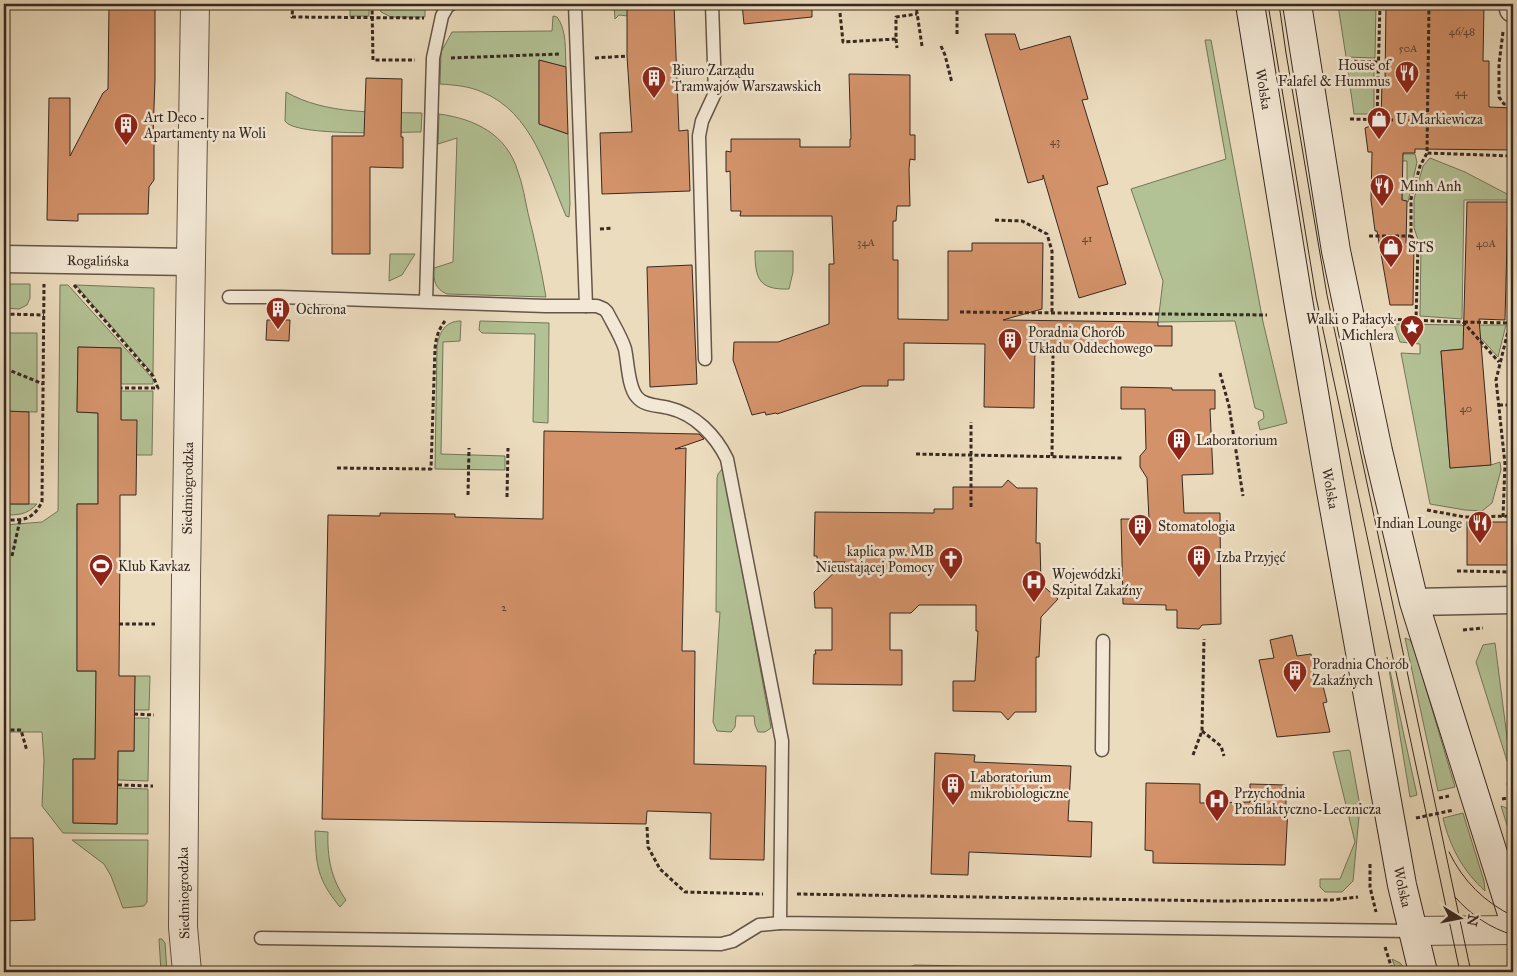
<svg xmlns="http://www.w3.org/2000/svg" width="1517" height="976" font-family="'IM FELL Great Primer',serif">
<rect width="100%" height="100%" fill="#ecdcbe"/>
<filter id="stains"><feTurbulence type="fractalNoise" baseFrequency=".004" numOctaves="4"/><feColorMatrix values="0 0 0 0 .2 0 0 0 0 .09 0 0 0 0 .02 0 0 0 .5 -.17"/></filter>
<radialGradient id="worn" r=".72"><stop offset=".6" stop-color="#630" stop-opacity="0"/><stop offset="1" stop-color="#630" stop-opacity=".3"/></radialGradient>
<g fill="#b3c295" stroke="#75765b">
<rect x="350" y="4" width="19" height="12"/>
<polygon points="379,4 425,4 425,17 391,17 381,12"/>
<polygon points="614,4 627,4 628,16 619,15 615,19"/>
<polygon points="1351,4 1376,4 1375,58 1346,57 1338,5"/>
<path d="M553 16 557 17C567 30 565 50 566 67L539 60V124L568 134 570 204 569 217 566 216C547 171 532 112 482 92 469 86 454 85 440 84L441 52 452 32 552 31Z"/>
<polygon points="1205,40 1211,40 1263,322 1287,423 1260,430 1258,422 1264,418 1263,411 1255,408 1235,321 1158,322 1163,281 1131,189 1226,159"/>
<polygon points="1347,65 1374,66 1374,114 1354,114"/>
<path d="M286 92C326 115 377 112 422 113L421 132C399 132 295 137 285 121Z"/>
<path d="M439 114C475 119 507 134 518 172 523 185 525 200 528 213 535 241 541 268 546 297L447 294C435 289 433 280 434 268L453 262 457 138 438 144Z"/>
<polygon points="1381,154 1415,154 1417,162 1408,202 1402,202 1402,183 1407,183 1407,161 1380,160"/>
<polygon points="1430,158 1465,172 1507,194 1509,200 1464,200 1462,319 1420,316 1421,248 1414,228 1414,199 1423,166"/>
<path d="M755 251H793V272L789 289C759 290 755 279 755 251Z"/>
<polygon points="390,254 415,254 402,275 389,281"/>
<polygon points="4,284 30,284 30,298 27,305 19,309 4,308"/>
<polygon points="60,285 68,285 153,379 153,384 121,384 121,348 78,347 77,412 98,413 98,504 77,504 77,671 96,671 95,759 73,759 73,823 117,824 117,788 148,789 148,834 63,833 42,806 44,760 42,732 4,732 4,525 42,522 58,511"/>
<polygon points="76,285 154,288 153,374"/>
<path d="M461 321 460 341 443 342 441 454 505 456V470L435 469 437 346C439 333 445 321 461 321Z"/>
<polygon points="480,321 549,323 548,423 533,422 535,334 482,333 479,330"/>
<polygon points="1394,324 1462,325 1483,347 1441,351 1450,468 1491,465 1500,462 1501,470 1492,503 1482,511 1465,510 1430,504 1401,353 1420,354 1420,344 1400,342"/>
<polygon points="1469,325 1506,325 1498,357"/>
<polygon points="4,333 37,333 37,412 4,411"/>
<polygon points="121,391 153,391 152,455 136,455 121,420"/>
<polygon points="722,469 724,470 771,728 765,732 758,732 755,725 754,716 736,716 735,727 731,732 717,731 713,722 720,612 716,612 717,478 718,474"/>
<path d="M4 504H37C27 515 18 515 4 515Z"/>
<polygon points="1405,638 1410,640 1414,648 1455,787 1438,791"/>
<polygon points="1495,643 1510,761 1507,761 1476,662 1483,645"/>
<polygon points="1387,657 1417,795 1410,797"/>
<polygon points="135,676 150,676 149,710 134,710"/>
<polygon points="134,718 149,718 148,781 118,780 118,751 134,751"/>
<polygon points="1349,750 1350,751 1360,806 1353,881 1342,892 1325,892 1320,887 1320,879 1340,879 1355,842 1333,752"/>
<path d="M1501 806C1517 809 1513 831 1513 844Z"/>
<path d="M1463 813 1484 881 1485 891C1463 871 1450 847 1443 818Z"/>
<path d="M315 831 328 832C327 857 331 879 346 900L340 907C317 879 316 865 315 831Z"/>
<polygon points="72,840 148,840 147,902 144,906 123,908 111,876 104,864"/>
<polygon points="159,939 162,939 165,943 167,972 161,972"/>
<polygon points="1392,959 1400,963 1408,972 1397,972"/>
<polygon points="915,965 1112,969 1116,972 895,972"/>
<polygon points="1315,967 1350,967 1374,970 1374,972 1187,972 1192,970 1314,970"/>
</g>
<g fill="#d3926a" stroke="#372921">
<polygon points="109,4 155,4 155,79 153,136 154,136 154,180 149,187 148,214 78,214 78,221 47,220 49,98 70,98 70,156 103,93 108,89"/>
<polygon points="627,4 674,4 679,131 688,130 690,191 602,194 600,133 632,132 627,56"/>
<polygon points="742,4 812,4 812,17 744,24"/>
<polygon points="1386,4 1484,4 1483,61 1489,61 1489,107 1513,108 1513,150 1415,149 1415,153 1403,153 1402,200 1407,201 1406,243 1414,243 1413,305 1390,305 1377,231 1375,231 1371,200 1372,152 1368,152 1365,128 1381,122 1382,81 1385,81"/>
<polygon points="985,34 1015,34 1020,50 1070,36 1088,99 1082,100 1108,184 1097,187 1126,284 1079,298 1043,175 1043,179 1028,183"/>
<polygon points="539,60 566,67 568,134 539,124"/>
<polygon points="849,74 910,75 910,135 915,135 915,160 910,159 909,169 910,206 897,206 896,221 893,221 893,260 898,260 898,319 948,320 948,251 972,251 972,243 1043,243 1042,309 1003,320 1158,322 1158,326 1172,326 1172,346 1035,345 1034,408 984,407 985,344 904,343 904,380 888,380 888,386 862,386 777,414 776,413 766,415 765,412 752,415 733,360 734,342 778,342 829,324 829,264 834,264 832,216 740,216 741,211 731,211 730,171 726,172 726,151 731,152 731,139 800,139 800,147 850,147 850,139 851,139"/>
<polygon points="366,78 402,79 401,137 403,137 403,168 370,167 370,254 332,254 332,136 364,136"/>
<polygon points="1467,202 1508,202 1505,320 1479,319 1491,465 1450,468 1441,351 1463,349"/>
<polygon points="692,265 697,384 650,387 647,267"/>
<polygon points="267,320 290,320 289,341 266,340"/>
<polygon points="78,347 121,348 121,420 137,420 136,495 120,495 120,547 119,676 135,676 134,751 118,751 117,824 73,823 73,759 95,759 96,671 77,671 77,504 98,504 98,413 77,412"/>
<polygon points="1121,387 1172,388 1172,390 1215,390 1215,409 1210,409 1213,474 1182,475 1184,513 1220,513 1221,624 1202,625 1199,629 1177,628 1177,610 1166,610 1166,605 1123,604 1121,519 1149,519 1147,478 1140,467 1140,456 1146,449 1145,409 1121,409"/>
<polygon points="4,411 29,412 29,504 4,504"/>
<polygon points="544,431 699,434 704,439 675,449 686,448 682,651 695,651 694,764 766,766 764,860 710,859 711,813 647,811 646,824 322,819 328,515 380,516 380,513 455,514 455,517 543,519"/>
<polygon points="1008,480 1017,488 1037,488 1036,543 1040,543 1041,584 1058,599 1041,617 1039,657 1036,657 1036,712 1015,712 1008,720 1001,712 953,711 953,681 975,681 978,631 976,631 976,605 919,605 911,613 890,613 890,650 902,650 902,685 813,684 814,654 816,654 815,650 832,650 832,608 815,608 814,592 845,562 817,562 817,556 814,556 815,512 934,513 934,509 953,509 953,487 1002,487"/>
<rect x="1467" y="522" width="46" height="43"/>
<polygon points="1292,635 1297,656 1311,654 1318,683 1322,682 1327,702 1323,703 1330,732 1277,737 1259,660 1274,658 1270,640"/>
<polygon points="935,753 975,755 974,762 1071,766 1068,821 1092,822 1091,857 969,852 968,875 931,874"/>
<polygon points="1146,783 1200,784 1200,803 1250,802 1250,784 1286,785 1286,807 1288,807 1285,865 1153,863 1153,851 1145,850"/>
<polygon points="4,838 33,838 35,920 4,921"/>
</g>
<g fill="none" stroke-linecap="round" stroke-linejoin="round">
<defs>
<g id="service">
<polyline points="575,4 586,306"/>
<path d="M229 297H280L546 306H597L604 309 607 312C613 324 621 336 625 349 628 363 628 387 637 397 644 406 658 405 669 408 695 414 716 436 727 459L782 741 780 923 1413 931"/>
<polyline points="426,301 433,58 442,16 447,7 451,4"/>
<polyline points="705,359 699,136 702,121 715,93 712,4"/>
<polyline points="1102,750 1103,641"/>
<polyline points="261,938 721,944 733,941 759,925 780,923"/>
</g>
<g id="minor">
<polyline points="1512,4 1513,9"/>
<path id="s1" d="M4 259 191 262"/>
<polyline points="1414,602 1513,600"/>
</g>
<g id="tertiary">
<polyline points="1413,931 1513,930"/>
<path id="s2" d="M187 972 183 927 186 578 195 4"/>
</g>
<g id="secondary">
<path id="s3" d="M1250 4 1298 300 1329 480 1402 885 1423 972"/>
<polyline points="1297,4 1336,251 1378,451 1414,602 1513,917"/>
</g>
</defs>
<use href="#service" stroke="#645648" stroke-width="15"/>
<use href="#minor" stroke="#645648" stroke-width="29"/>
<use href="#tertiary" stroke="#645648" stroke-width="30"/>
<use href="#secondary" stroke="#372921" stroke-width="30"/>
<g stroke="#372921" stroke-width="3" stroke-dasharray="4 2.5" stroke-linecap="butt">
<polyline points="293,4 292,17 424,18"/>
<polyline points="372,4 373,60 415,60"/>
<polyline points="957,4 957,36"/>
<polyline points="1429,4 1427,153 1513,156"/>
<polyline points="840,13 843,42 896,39 896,17 917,14"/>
<polyline points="1503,32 1499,64 1499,97 1504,104 1513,105"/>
<polyline points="896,39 897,48"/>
<polyline points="922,46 916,6 934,4"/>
<polyline points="941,46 945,55 952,83"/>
<polyline points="451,58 559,54"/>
<polyline points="595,58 627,56"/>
<polyline points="1341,61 1379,62"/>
<polyline points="1350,119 1427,121"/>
<polyline points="1377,119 1380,4"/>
<polyline points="995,220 1022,221 1047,234 1052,251 1052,313"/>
<polyline points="600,229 613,228"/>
<polyline points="1369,236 1411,236 1411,199 1420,166 1427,153"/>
<polyline points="1411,236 1418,245 1416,320"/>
<polyline points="74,285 153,376 158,388 121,388"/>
<polyline points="960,312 1267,315"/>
<polyline points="4,314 44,315"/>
<polyline points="1385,319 1463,322 1499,362"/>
<polyline points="1464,322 1510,323 1513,320"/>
<polyline points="4,361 9,370 43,384"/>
<polyline points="1220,373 1229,406 1243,496"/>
<polyline points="1499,405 1513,405"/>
<polyline points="916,454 1122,458"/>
<polyline points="1052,456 1053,355"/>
<path d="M337 468 431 469 435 349C436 338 438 330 445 321"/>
<polyline points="468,495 469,448"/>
<polyline points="507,497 508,448"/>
<polyline points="971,507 971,422"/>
<polyline points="1427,510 1465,517 1513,516"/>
<polyline points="1503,517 1505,464 1496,380 1510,323 1513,239"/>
<path d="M4 520C23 520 32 521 42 502L44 284"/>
<polyline points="12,556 20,520"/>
<polyline points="1457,571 1513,572"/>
<polyline points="119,624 155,624"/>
<polyline points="1463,630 1483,628"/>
<polyline points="134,714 154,715"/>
<polyline points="4,730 21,730 27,751"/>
<polyline points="1202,731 1221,746 1224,756"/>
<polyline points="1193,755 1202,731 1204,639"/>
<polyline points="1507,783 1513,786"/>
<polyline points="118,785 153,786"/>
<polyline points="1439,798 1449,796"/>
<polyline points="1508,798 1513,809"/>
<polyline points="1502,799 1513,797"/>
<polyline points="1416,818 1454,810"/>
<polyline points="647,827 648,847 660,869 685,892 763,894"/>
<polyline points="1370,864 1370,887 1376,912"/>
<polyline points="797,894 1219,901 1332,900 1358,897"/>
<polyline points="1385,947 1393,972"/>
</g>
<use href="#service" stroke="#f3e8d5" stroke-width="12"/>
<use href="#minor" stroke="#f3e8d5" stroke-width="26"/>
<use href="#tertiary" stroke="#f3e8d5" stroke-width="28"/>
<use href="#secondary" stroke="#f3e8d5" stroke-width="28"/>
<g stroke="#372921" stroke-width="1">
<polyline points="1268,4 1316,297 1460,972"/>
<polyline points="1279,4 1286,53 1327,295 1471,972"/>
<path d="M1449 852C1463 881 1484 902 1513 916"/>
<path d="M1455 897C1471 915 1490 928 1513 935"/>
</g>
</g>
<defs>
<symbol id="restaurant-pin" viewBox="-11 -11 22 30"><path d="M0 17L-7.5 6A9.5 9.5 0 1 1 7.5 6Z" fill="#8f2418" stroke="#f3e8d5"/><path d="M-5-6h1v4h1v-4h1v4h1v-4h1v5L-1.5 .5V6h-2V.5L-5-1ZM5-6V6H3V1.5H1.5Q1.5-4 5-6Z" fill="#fff"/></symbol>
<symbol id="building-pin" viewBox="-11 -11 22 30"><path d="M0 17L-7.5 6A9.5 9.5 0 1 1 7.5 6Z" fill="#8f2418" stroke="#f3e8d5"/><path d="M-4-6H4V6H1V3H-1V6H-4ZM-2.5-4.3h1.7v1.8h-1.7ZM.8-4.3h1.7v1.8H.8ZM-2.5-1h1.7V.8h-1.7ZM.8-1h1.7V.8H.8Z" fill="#fff"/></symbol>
<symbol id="shop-pin" viewBox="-11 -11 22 30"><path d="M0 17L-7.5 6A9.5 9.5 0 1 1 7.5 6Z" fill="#8f2418" stroke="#f3e8d5"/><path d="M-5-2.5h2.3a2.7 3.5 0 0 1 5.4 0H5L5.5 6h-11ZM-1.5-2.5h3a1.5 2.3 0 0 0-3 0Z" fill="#fff"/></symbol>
<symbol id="sight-pin" viewBox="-11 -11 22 30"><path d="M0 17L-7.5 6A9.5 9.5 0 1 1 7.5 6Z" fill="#8f2418" stroke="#f3e8d5"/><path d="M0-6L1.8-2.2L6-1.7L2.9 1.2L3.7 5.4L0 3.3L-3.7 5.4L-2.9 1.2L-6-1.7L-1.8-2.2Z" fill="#fff"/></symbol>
<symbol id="church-pin" viewBox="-11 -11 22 30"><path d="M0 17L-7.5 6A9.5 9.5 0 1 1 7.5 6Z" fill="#8f2418" stroke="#f3e8d5"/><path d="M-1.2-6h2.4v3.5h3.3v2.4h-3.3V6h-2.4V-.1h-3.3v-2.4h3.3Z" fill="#fff"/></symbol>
<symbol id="stadium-pin" viewBox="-11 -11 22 30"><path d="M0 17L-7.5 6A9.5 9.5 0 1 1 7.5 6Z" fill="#8f2418" stroke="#f3e8d5"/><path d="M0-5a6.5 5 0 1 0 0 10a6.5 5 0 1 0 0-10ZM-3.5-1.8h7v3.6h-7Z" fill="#fff"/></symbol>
<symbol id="hospital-pin" viewBox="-11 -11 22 30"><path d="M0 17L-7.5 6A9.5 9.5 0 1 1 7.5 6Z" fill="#8f2418" stroke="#f3e8d5"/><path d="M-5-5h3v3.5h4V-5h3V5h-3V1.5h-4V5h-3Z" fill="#fff"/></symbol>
</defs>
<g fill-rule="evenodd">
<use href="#restaurant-pin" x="1393" y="59" width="28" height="38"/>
<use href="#building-pin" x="640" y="64" width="28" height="38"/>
<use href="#shop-pin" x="1365" y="105" width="28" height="38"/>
<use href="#building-pin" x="112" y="111" width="28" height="38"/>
<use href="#restaurant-pin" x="1368" y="172" width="28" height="38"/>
<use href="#shop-pin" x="1377" y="233" width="28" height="38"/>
<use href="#building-pin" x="264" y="295" width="28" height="38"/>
<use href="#sight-pin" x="1398" y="313" width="28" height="38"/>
<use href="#building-pin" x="996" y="326" width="28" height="38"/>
<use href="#building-pin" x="1165" y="426" width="28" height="38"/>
<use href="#restaurant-pin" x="1466" y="509" width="28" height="38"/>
<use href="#building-pin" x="1126" y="512" width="28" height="38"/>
<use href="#building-pin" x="1185" y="543" width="28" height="38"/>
<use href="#church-pin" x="937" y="545" width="28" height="38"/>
<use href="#stadium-pin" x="87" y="552" width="28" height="38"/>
<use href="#hospital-pin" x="1020" y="568" width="28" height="38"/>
<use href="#building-pin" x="1281" y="658" width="28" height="38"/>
<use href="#building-pin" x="939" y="771" width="28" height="38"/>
<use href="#hospital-pin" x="1203" y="787" width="28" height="38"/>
</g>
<g text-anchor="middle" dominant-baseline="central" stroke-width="5" stroke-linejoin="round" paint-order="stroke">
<g font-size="11" fill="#5e4333">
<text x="1462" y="31">46/48</text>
<text x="1408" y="48">50A</text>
<text x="1461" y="92">44</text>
<text x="1055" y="141">43</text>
<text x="1087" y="238">41</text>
<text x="866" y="242">34A</text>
<text x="1486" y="243">40A</text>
<text x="1466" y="408">40</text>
<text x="504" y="607">2</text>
</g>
<g font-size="14" fill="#372921" stroke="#f3e8d5" text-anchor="start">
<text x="1390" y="65" text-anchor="end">House of<tspan x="1390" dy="16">Falafel &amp; Hummus</tspan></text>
<text x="672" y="70">Biuro Zarządu<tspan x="672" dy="16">Tramwajów Warszawskich</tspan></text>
<text x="144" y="117">Art Deco -<tspan x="144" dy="16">Apartamenty na Woli</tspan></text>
<text x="1396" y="119">U Markiewicza</text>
<text x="1400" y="186">Minh Anh</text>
<text x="1408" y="247">STS</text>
<text x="296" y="309">Ochrona</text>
<text x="1394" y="319" text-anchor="end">Walki o Pałacyk<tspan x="1394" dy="16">Michlera</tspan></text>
<text x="1028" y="332">Poradnia Chorób<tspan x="1028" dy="16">Układu Oddechowego</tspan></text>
<text x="1196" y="440">Laboratorium</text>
<text x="1462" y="523" text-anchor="end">Indian Lounge</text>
<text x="1158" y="526">Stomatologia</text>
<text x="934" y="551" text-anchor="end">kaplica pw. MB<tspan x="934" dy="16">Nieustającej Pomocy</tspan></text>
<text x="1216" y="557">Izba Przyjęć</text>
<text x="118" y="566">Klub Kavkaz</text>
<text x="1052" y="574">Wojewódzki<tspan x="1052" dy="16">Szpital Zakaźny</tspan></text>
<text x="1312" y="664">Poradnia Chorób<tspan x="1312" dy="16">Zakaźnych</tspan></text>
<text x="970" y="777">Laboratorium<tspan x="970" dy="16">mikrobiologiczne</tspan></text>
<text x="1234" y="793">Przychodnia<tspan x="1234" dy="16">Profilaktyczno-Lecznicza</tspan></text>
</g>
<g font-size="14" fill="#372921" stroke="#f3e8d5">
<text stroke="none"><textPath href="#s3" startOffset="86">Wolska</textPath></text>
<text stroke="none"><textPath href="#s1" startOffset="94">Rogalińska</textPath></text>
<text stroke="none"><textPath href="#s2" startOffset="484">Siedmiogrodzka</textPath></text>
<text stroke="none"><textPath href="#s3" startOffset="491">Wolska</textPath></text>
<text stroke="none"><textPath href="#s3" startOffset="896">Wolska</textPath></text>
<text transform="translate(184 893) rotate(-91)">Siedmiogrodzka</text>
</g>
</g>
<rect width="1517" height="976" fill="none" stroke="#ecdcbe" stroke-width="20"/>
<rect x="5" y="5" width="1507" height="966" fill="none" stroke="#372921" stroke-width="2.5"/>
<rect x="10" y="10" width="1497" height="956" fill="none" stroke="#372921"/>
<g transform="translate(1460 918) rotate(100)" stroke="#f3e8d5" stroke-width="4" paint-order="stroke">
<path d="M0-4L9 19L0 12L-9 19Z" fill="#372921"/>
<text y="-8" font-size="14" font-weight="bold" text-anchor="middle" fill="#372921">N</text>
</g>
<rect width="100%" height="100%" filter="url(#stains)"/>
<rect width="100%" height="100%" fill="url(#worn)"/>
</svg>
